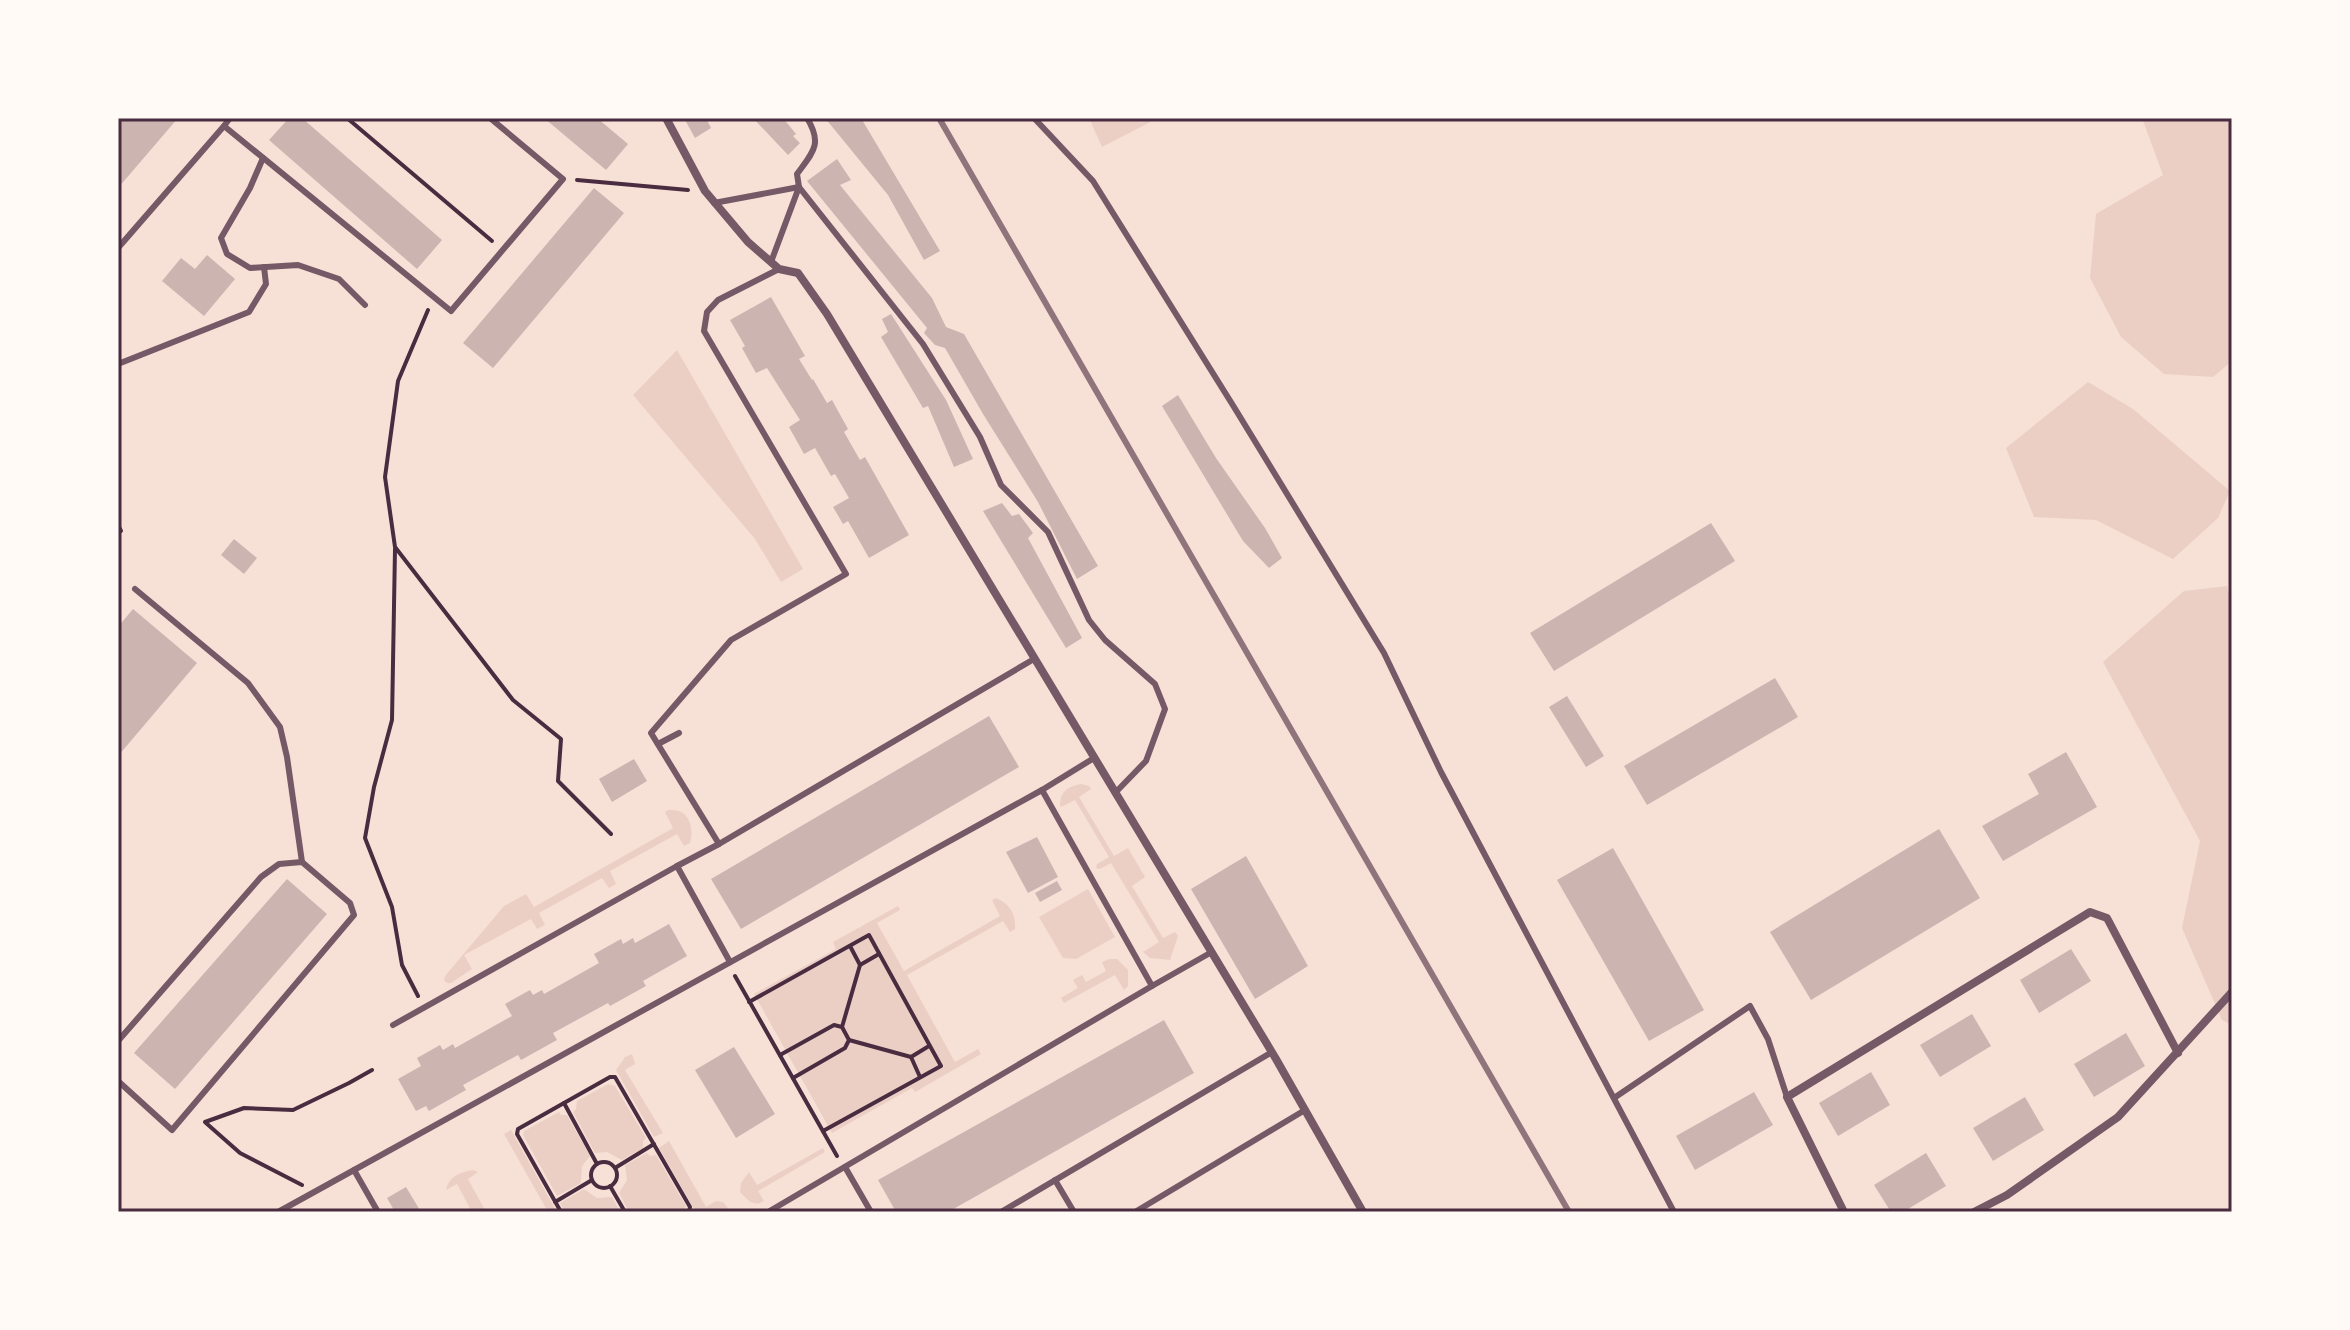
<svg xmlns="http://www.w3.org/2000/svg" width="2350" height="1330" font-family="Montserrat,sans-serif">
<rect width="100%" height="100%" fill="#f7e1d7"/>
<g fill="#ebcfc5">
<polygon points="1089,118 1158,118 1102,147"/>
<polygon points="2142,118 2232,118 2232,361 2213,377 2164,374 2121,337 2090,278 2096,214 2163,175"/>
<polygon points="677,350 803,569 781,582 755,539 633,395"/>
<polygon points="2088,382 2133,409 2230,491 2218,518 2173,559 2096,520 2034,517 2006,448"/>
<polygon points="2227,586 2232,606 2232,1025 2222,1020 2182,928 2200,841 2103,662 2184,591"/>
<path d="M1081 784 1089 786 1091 789 1079 797 1114 856 1128 848 1145 877 1132 886 1163 938 1175 932 1178 936 1170 960 1150 958 1143 952 1159 942 1111 863 1100 869 1096 868 1097 864 1109 857 1075 800 1061 807 1060 805C1060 791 1069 786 1081 784Z"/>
<path d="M668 810C672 810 677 810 681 812 692 818 693 833 690 843L684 846 677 834 610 871 616 884 609 888 602 878 539 913 545 925 537 929 531 919 464 955 472 969 451 983H447L444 980 445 976 504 906 526 894 534 907 673 828 665 812Z"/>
<polygon points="1088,889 1115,937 1076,959 1063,958 1039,917"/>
<path d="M996 898C1010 904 1016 914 1015 929L1010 932 1003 921 907 975 955 1062 978 1049 981 1054 915 1092 912 1088 832 1133 754 994 836 949 833 942 898 906 900 910 877 923 904 971 1000 916 992 900Z"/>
<polygon points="1109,959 1117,959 1128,970 1128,986 1124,990 1115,975 1064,1003 1061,998 1078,988 1073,980 1082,975 1086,982 1106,971 1102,962"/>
<polygon points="632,1054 635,1064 625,1070 663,1133 654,1137 616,1070 625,1057"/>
<polygon points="608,1084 615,1086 646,1138 643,1141 643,1148 622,1160 607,1152 595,1153 573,1112 576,1109 577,1101"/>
<polygon points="559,1112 561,1115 567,1115 590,1156 582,1166 581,1183 557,1196 523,1135 524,1131"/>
<polygon points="511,1130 557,1212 548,1212 504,1134"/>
<polygon points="669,1141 706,1207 716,1201 723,1202 728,1208 721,1212 694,1209 659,1148"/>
<polygon points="823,1148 825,1152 758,1191 764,1201 758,1204 750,1202 740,1192 741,1183 749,1172 757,1185"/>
<polygon points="647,1153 650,1156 656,1155 686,1206 684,1211 629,1212 619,1193 627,1180 625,1165"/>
<path d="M473 1170 478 1172 468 1179 486 1212H472L457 1184 446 1190C449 1176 461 1172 473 1170Z"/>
<polygon points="584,1189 597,1198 612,1197 620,1212 565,1212 560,1203"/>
</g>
<g fill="#ccb4b1">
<polygon points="123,118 178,118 118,188 118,124"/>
<polygon points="289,118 302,118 442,240 417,269 269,140"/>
<polygon points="544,118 597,118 628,144 606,170"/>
<polygon points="684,118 706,118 711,128 695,138"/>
<polygon points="753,118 783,118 796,134 793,136 800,143 788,155"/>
<polygon points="825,118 861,118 940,251 924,260 888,195"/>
<polygon points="837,159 851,180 840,185 932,298 946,327 964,334 1098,566 1077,579 1038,502 983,414 945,348 935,345 924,333 927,328 807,181"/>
<polygon points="594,188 624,213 493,368 463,343"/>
<polygon points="207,255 235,279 204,316 162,281 181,258 195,269"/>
<polygon points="771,297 805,356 799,359 812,380 813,379 827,403 832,400 848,429 844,432 860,460 865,457 909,535 869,558 848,521 843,524 833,507 849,498 835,474 831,476 815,448 804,454 789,427 800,420 767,368 756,373 742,348 745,346 730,320"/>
<polygon points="891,314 946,400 973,459 954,467 928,406 923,408 881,337 888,332 882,319"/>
<polygon points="1178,395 1216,458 1265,528 1282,558 1269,568 1243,541 1162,406"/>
<polygon points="1002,503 1012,516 1019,514 1033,533 1028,538 1082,638 1066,648 983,511"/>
<polygon points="1711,523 1735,561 1554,671 1530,633"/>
<polygon points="234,539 257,558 244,574 221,555"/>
<polygon points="133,609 197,663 118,756 118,627"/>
<polygon points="1775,678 1798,717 1647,805 1624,766"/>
<polygon points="1567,696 1604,756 1586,767 1549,707"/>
<polygon points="989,716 1019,767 741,929 711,879"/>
<polygon points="2066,752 2097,807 2003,861 1982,826 2039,794 2028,774"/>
<polygon points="634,759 647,781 612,802 599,779"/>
<polygon points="1939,829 1980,898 1811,1000 1770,932"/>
<polygon points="1037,837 1058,877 1028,893 1006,852"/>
<polygon points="1613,848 1704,1010 1649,1041 1557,880"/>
<polygon points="1246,856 1308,966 1255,999 1191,889"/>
<polygon points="287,879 327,914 175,1089 134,1053"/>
<polygon points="1057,881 1062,890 1040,902 1035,893"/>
<polygon points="669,924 687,956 643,981 646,986 610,1006 608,1003 553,1033 557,1040 521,1060 518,1055 463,1085 466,1090 429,1111 426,1106 416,1111 398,1079 421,1066 417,1058 440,1045 443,1050 453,1044 455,1048 512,1016 505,1004 530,990 533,995 542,990 544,994 599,963 594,954 621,939 623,944 633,938 635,943"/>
<polygon points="2071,949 2091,981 2039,1013 2020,980"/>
<polygon points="1972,1014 1991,1046 1940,1077 1920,1045"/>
<polygon points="1164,1020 1194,1073 948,1212 896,1212 878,1180"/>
<polygon points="2126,1033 2145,1066 2094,1097 2074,1064"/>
<polygon points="734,1047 775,1114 736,1138 695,1070"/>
<polygon points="1871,1072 1890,1105 1838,1136 1819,1103"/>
<polygon points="1754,1092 1773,1125 1695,1170 1676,1136"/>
<polygon points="2025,1097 2044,1130 1993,1161 1973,1128"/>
<polygon points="1926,1153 1946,1186 1903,1212 1891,1212 1874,1185"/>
<polygon points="406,1187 421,1212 395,1212 387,1198"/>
</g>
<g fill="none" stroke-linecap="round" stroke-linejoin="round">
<g stroke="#4a2c40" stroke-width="4">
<polyline points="347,118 492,241"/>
<polyline points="577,180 688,190"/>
<polyline points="428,310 398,381 385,477 395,547 513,700 561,739 558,781 611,834"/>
<polyline points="118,525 121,531 118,531"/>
<polyline points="395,549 392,720 374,787 365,838 392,907 402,965 418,996"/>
<polyline points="850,946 860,965 879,954"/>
<polyline points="735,976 837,1156"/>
<polyline points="749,1002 869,935 941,1066 823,1131"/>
<polyline points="842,1027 860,965"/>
<polyline points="849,1040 911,1057"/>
<polyline points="780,1055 834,1025 842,1027 849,1040 845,1048 793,1078"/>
<polyline points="920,1077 911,1057 929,1046"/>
<polyline points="564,1103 597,1164"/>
<polyline points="205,1122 244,1108 293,1110 349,1083 372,1070"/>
<polyline points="206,1123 240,1153 302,1185"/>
<circle cx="604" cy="1175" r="13"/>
<polyline points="615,1168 654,1144"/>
<polyline points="610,1186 625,1212"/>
<polyline points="555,1202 592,1180"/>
<polyline points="561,1212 517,1134 518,1129 610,1077 615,1077 690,1207 689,1212"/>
</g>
<g stroke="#755966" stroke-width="6">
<polyline points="230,118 224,126 451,311 563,179 490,118"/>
<polyline points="1034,118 1093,181 1234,407 1384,653 1441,772 1674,1212"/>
<polyline points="263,158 250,188 221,238 227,254 250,268 298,265 339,279 365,305"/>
<polyline points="714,203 799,187 923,344 980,437 1001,485 1048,532 1089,620 1105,640 1155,684 1165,709 1146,761 1115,793"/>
<polyline points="118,248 224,126"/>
<path d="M771 262 799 187 797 174C813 152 823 144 807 118"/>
<polyline points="118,364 249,312 266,284 264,267"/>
<polyline points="135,589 248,683 280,727 287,757 302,862"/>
<polyline points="658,744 679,733"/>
<polyline points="1042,790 1094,758"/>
<polyline points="719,844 651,733 731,640 846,574 704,331 707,312 718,300 779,269"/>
<polyline points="677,866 719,844 1034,659"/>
<polyline points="1152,986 1210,953"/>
<polyline points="393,1025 677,866 730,962"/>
<polyline points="118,1041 261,877 279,864 302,862 350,903 354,915 172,1130 118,1081"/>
<polyline points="1614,1098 1750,1006 1768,1039 1787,1097"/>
<polyline points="845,1167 871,1212"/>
<polyline points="354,1170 378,1212"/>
<polyline points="1055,1180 1074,1212"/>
<polyline points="278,1212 1042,790 1152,986 768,1212"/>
<polyline points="1001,1212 1272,1052"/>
<polyline points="1135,1212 1305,1110"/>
</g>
<g stroke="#755966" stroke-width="8">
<polyline points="666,118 705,191 748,242 779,269 798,273 827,314 1276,1059 1363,1212"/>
<polyline points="1844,1212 1787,1097 2090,912 2107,918 2178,1053"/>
<polyline points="1974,1212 2007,1195 2118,1117 2232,992"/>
</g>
<polyline stroke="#8f747c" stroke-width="6" points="939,118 1569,1212"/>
</g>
<rect width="2350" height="1330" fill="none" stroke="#fffaf5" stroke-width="240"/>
<rect x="120" y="120" width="2110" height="1090" fill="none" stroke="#4a2c40" stroke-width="3"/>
</svg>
